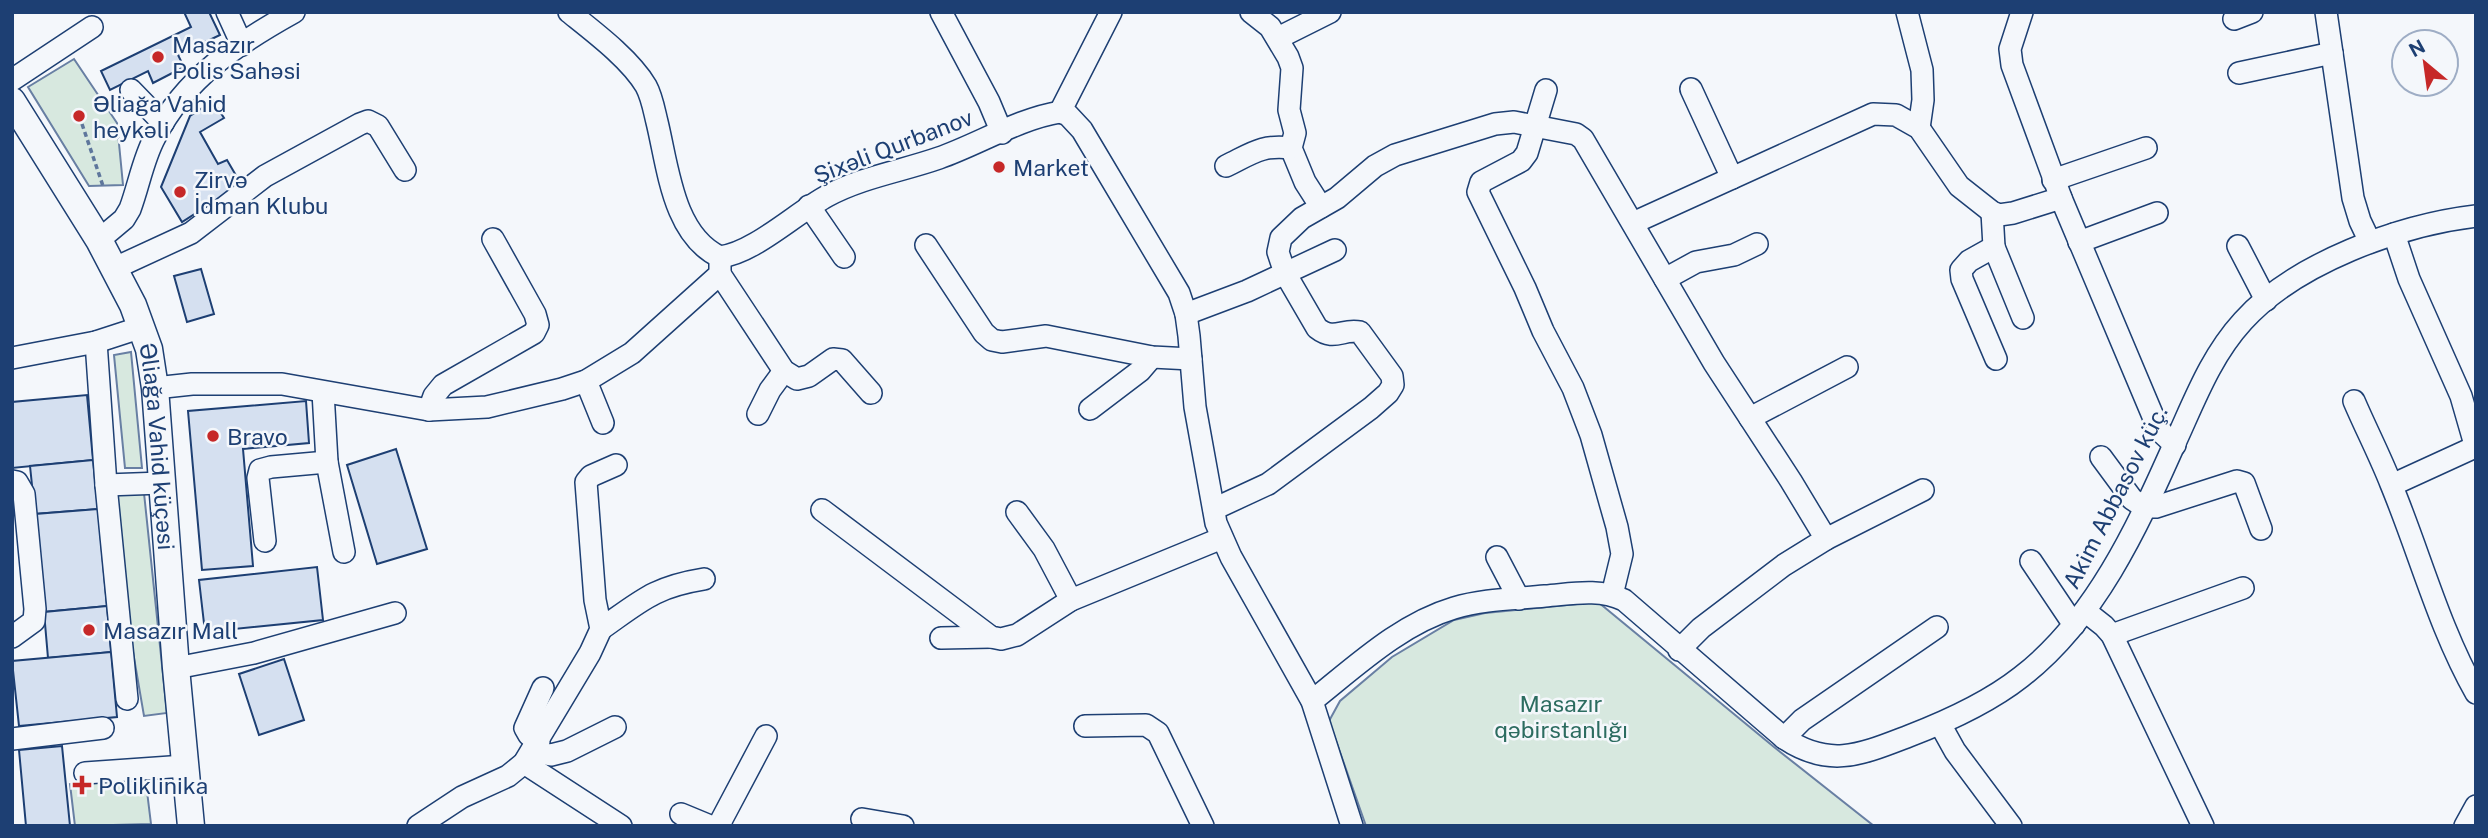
<svg xmlns="http://www.w3.org/2000/svg" width="2488" height="838" font-family="'Public Sans',sans-serif">
<rect width="100%" height="100%" fill="#f4f7fb"/>
<g fill="#d7e8df" stroke="#687fa3" stroke-width="2">
<polygon points="74,59 117,123 123,185 89,186 28,87"/>
<polygon points="131,352 142,468 125,468 114,355"/>
<polygon points="144,493 167,713 144,716 123,594 116,495"/>
<polygon points="1598,602 1774,747 1874,826 1366,826 1329,721 1340,701 1392,657 1454,620 1485,613"/>
<polygon points="145,775 151,824 75,826 70,784"/>
</g>
<g fill="#d5e0f0" stroke="#1d3f73" stroke-width="2">
<polygon points="184,12 209,12 220,35 178,55 184,67 153,83 148,71 110,90 101,71 191,27"/>
<polygon points="213,101 224,118 200,132 218,164 227,160 241,184 182,222 161,187 190,116"/>
<polygon points="201,269 214,314 187,322 174,276"/>
<polygon points="87,395 93,460 12,468 12,402"/>
<polygon points="306,401 309,443 243,449 253,566 202,570 188,411"/>
<polygon points="396,449 427,549 377,564 347,465"/>
<polygon points="93,460 98,509 35,514 30,466"/>
<polygon points="98,509 107,606 44,612 35,514"/>
<polygon points="317,567 323,620 205,632 199,580"/>
<polygon points="107,606 111,652 48,658 44,612"/>
<polygon points="111,652 117,717 19,726 12,661"/>
<polygon points="284,659 304,720 259,735 239,674"/>
<polygon points="62,746 70,826 26,826 19,750"/>
</g>
<g fill="none" stroke-linecap="round" stroke-linejoin="round">
<defs>
<g id="minor">
<polyline points="227,12 242,45"/>
<path d="M569 12C594 32 630 59 646 86 652 97 654 110 657 122 668 167 673 235 720 257 754 253 796 213 827 196 862 177 902 171 939 158 979 144 1018 119 1060 112"/>
<polyline points="941,12 989,102 1002,133"/>
<polyline points="1251,12 1270,27 1288,57 1292,68 1289,110 1295,133 1291,148 1305,182 1321,207"/>
<polyline points="1907,12 1922,70 1923,100 1919,128"/>
<polyline points="2022,12 2010,49 2012,65 2061,198 2155,421 2162,433 2175,445"/>
<polyline points="2326,12 2353,198 2360,221 2370,242"/>
<polyline points="2234,19 2252,12"/>
<polyline points="1278,38 1330,12"/>
<polyline points="2239,73 2332,53"/>
<polyline points="12,80 92,27"/>
<polyline points="1691,89 1732,178"/>
<polyline points="131,90 163,123"/>
<polyline points="1546,90 1527,153 1521,161 1481,182 1478,192 1525,288 1543,331 1573,388 1591,435 1617,527 1622,554 1612,595"/>
<polyline points="1060,112 1068,115 1082,130 1179,293 1186,314 1189,336 1195,407 1216,523 1231,557 1312,701 1352,826"/>
<polyline points="1060,112 1111,12"/>
<path d="M1226 166C1251 154 1262 144 1291 148"/>
<polyline points="2053,180 2146,148"/>
<polyline points="809,206 844,257"/>
<polyline points="1992,212 1994,247 1969,261 1961,270 1962,279 1996,359"/>
<polyline points="1633,223 1873,114 1896,115 1919,128 1959,186 1992,212 1999,215 2013,213 2061,198"/>
<polyline points="2394,234 2409,279 2461,396 2476,448"/>
<path d="M99 240 124 219 130 209C139 185 143 159 155 137 185 78 238 43 294 12"/>
<polyline points="2079,242 2157,213"/>
<polyline points="926,245 984,333 992,340 1002,342 1046,336 1152,357 1191,359"/>
<polyline points="2238,246 2266,300"/>
<polyline points="1994,247 2023,318"/>
<polyline points="115,268 191,233 265,176 360,124 368,121 378,126 405,170"/>
<polyline points="720,274 784,371 797,379 809,376 833,359 842,360 871,393"/>
<polyline points="1665,279 1696,262 1734,255 1757,244"/>
<polyline points="1186,314 1247,291 1335,250"/>
<polyline points="96,342 106,485 127,699"/>
<polyline points="12,358 96,342 142,327"/>
<polyline points="586,381 603,423"/>
<polyline points="155,388 192,384 282,384 429,410 487,407 562,389 586,381 632,353 720,274 720,257"/>
<polyline points="323,392 327,462 344,552"/>
<path d="M2354 401C2366 429 2380 456 2391 484 2420 554 2439 628 2476 693"/>
<polyline points="1090,409 1140,371 1152,357"/>
<polyline points="429,410 434,396 443,385 534,333 538,325 535,314 493,239"/>
<polyline points="758,414 770,390 784,371"/>
<polyline points="1750,418 1847,367"/>
<polyline points="2101,457 2132,499 2144,507 2156,507 2237,481 2244,483 2261,529"/>
<polyline points="12,481 17,482 24,494 35,609 34,621 12,637"/>
<polyline points="106,485 162,483"/>
<polyline points="2392,485 2475,447"/>
<path d="M1214 509 1268 484 1371 408 1388 393 1393 385 1392 376 1360 332C1342 328 1335 342 1317 328L1285 273 1278 252 1281 238 1302 218 1337 198 1375 166 1395 155 1495 124 1514 122 1576 134 1583 139 1714 363 1791 481 1826 539 1784 565 1701 628 1679 650"/>
<polyline points="822,510 991,637 1001,639 1017,635 1071,600 1222,538"/>
<polyline points="1017,512 1044,549 1071,600"/>
<polyline points="1826,539 1923,490"/>
<polyline points="265,541 258,478 260,470 271,467 327,462"/>
<polyline points="1497,557 1519,599"/>
<polyline points="2031,561 2074,625"/>
<polyline points="2085,611 2104,626 2112,635 2203,826"/>
<path d="M601 629C641 601 654 587 704 579"/>
<polyline points="2112,635 2243,588"/>
<polyline points="941,638 991,637"/>
<polyline points="176,668 254,653 395,613"/>
<path d="M1312 701C1355 667 1400 624 1454 608 1483 599 1515 599 1545 596 1572 594 1598 588 1624 600L1784 738C1830 769 1862 754 1909 736 1948 721 1988 703 2021 677 2095 620 2137 528 2174 445 2194 402 2210 357 2243 321 2295 263 2400 225 2476 216"/>
<polyline points="1940,724 1955,751 2011,826"/>
<polyline points="1085,726 1146,725 1158,733 1203,826"/>
<polyline points="1784,738 1802,720 1937,627"/>
<polyline points="12,739 103,728"/>
<polyline points="539,741 529,735 525,728 543,688"/>
<polyline points="533,752 551,755 567,751 615,727"/>
<polyline points="524,763 621,826"/>
<polyline points="85,773 185,766"/>
<polyline points="681,814 710,826"/>
<polyline points="862,819 903,826"/>
<polyline points="418,826 462,797 508,776 524,763 590,653 601,629 595,600 586,482 591,476 616,465"/>
<polyline points="720,826 722,819 766,736"/>
<polyline points="2465,826 2476,806"/>
</g>
<g id="major">
<path id="s1" d="M12 101 99 240 133 305 149 349 155 388 176 668 191 826"/>
</g>
</defs>
<use href="#minor" stroke="#1d3f73" stroke-width="24"/>
<use href="#major" stroke="#1d3f73" stroke-width="29"/>
<polyline stroke="#5e769c" stroke-width="3.5" stroke-dasharray="5 3.5" stroke-linecap="butt" points="82,124 103,186"/>
<use href="#minor" stroke="#f4f7fb" stroke-width="21"/>
<use href="#major" stroke="#f4f7fb" stroke-width="26"/>
</g>
<g fill="#c62828" stroke="#f4f7fb" stroke-width="2.5">
<circle cx="158" cy="57" r="7"/>
<circle cx="79" cy="116" r="7"/>
<circle cx="999" cy="167" r="7"/>
<circle cx="180" cy="192" r="7"/>
<circle cx="213" cy="436" r="7"/>
<circle cx="89" cy="630" r="7"/>
<path d="M78.5 774.5h7v7h7v7h-7v7h-7v-7h-7v-7h7z"/>
</g>
<g text-anchor="middle" dominant-baseline="central" stroke-width="5" stroke-linejoin="round" paint-order="stroke">
<g font-size="23" fill="#1d3f73" stroke="#f4f7fb" text-anchor="start">
<text x="172" y="44">Masazır<tspan x="172" dy="26">Polis Sahəsi</tspan></text>
<text x="93" y="103">Əliağa Vahid<tspan x="93" dy="26">heykəli</tspan></text>
<text x="1013" y="167">Market</text>
<text x="194" y="179">Zirvə<tspan x="194" dy="26">İdman Klubu</tspan></text>
<text x="227" y="436">Bravo</text>
<text x="103" y="630">Masazır Mall</text>
<text x="98" y="785">Poliklinika</text>
</g>
<g font-size="23" fill="#1d3f73" stroke="#f4f7fb">
<text transform="translate(893 146) rotate(-21)">Şixəli Qurbanov</text>
<text stroke="none"><textPath href="#s1" startOffset="382">Əliağa Vahid küçəsi</textPath></text>
<text transform="translate(2115 497) rotate(-63)">Akim Abbasov küç.</text>
</g>
<g font-size="23" fill="#2c6c60" stroke="#f4f7fb">
<text x="1561" y="703">Masazır<tspan x="1561" dy="26">qəbirstanlığı</tspan></text>
</g>
</g>
<rect width="2488" height="838" fill="none" stroke="#1d3f73" stroke-width="28"/>
<g transform="translate(2425 63) rotate(331)"><circle r="33" fill="#f4f7fb" stroke="#9eadc5" stroke-width="2"/>
<path d="M0-5L12 26L0 18L-12 26Z" fill="#c62828"/>
<text y="-10" font-size="19" font-weight="bold" text-anchor="middle" fill="#1d3f73">N</text>
</g>
</svg>
